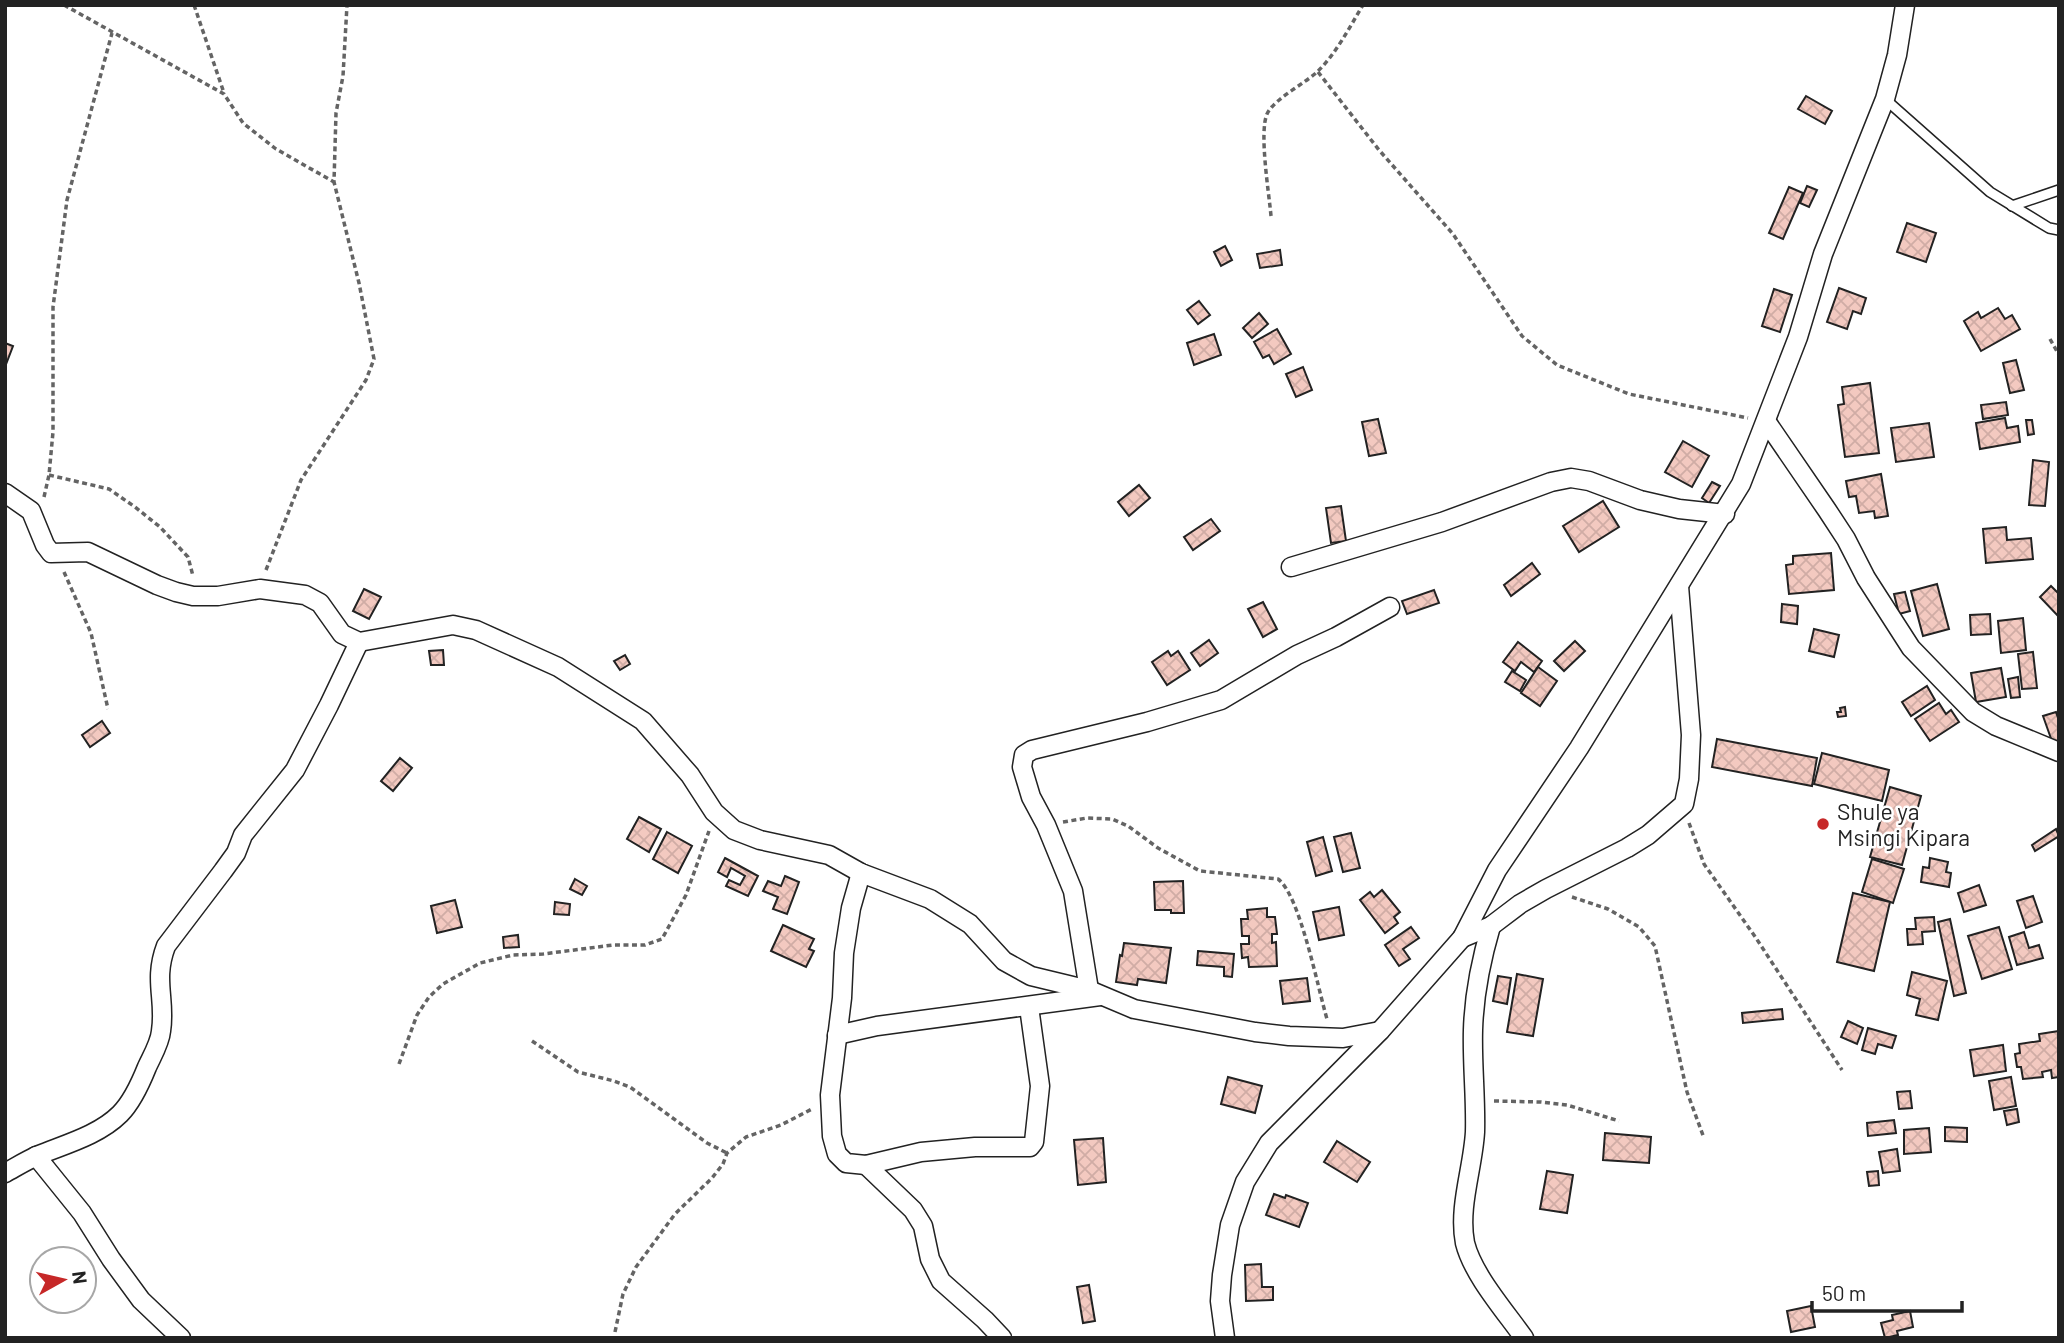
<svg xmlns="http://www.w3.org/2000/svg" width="2064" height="1343" font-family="Barlow,sans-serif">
<defs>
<pattern id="building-cross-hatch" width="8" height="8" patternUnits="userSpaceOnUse" patternTransform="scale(1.75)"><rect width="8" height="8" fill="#f3c9c0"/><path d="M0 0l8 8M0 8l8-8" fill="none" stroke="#d0aca5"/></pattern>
</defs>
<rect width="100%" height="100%" fill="#fff"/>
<g fill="url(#building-cross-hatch)" stroke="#222" stroke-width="2">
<polygon points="1806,96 1832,111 1825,124 1798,109"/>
<polygon points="1807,186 1817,190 1809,207 1800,203"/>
<polygon points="1789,187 1803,193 1783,239 1769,233"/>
<polygon points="1907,223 1936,233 1926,262 1897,252"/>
<polygon points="1225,246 1232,260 1221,266 1214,252"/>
<polygon points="1280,250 1282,265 1260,268 1257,254"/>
<polygon points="1839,288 1866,298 1861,314 1853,311 1847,329 1827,322"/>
<polygon points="1774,289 1792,295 1780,332 1762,326"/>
<polygon points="1199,301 1210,315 1198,324 1187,310"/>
<polygon points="1998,308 2005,319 2012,315 2020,329 1981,351 1964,321 1978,312 1981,318"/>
<polygon points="1259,313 1268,324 1252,338 1243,328"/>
<polygon points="1277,329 1291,354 1274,364 1269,355 1263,358 1254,342"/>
<polygon points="1214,334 1221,355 1194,365 1187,343"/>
<polygon points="5,343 13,346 5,367"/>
<polygon points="2016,360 2024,390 2010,393 2003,363"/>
<polygon points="1303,367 1312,390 1296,397 1286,374"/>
<polygon points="1870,383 1879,453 1845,457 1838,405 1844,404 1842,387"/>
<polygon points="2006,402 2008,415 1983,419 1981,405"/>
<polygon points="2005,418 2007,428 2018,426 2020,442 1980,449 1976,423"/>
<polygon points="1378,419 1386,453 1369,456 1362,422"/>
<polygon points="2026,420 2032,420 2034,434 2028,435"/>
<polygon points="1929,423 1934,457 1896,462 1891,428"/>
<polygon points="1683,441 1709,456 1692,487 1665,472"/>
<polygon points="2033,460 2049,462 2045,506 2029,505"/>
<polygon points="1881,474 1888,516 1875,518 1874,511 1859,513 1856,496 1849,497 1846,481"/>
<polygon points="1712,482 1720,486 1709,503 1702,498"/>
<polygon points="1139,485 1150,498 1129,516 1118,502"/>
<polygon points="1603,501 1619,527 1579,552 1563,526"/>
<polygon points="1341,506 1346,541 1331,543 1326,508"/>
<polygon points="1211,519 1220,531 1193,550 1184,537"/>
<polygon points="2006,527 2007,540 2031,538 2033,559 1986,563 1983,529"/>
<polygon points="1831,553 1834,590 1789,594 1786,565 1793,564 1793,556"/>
<polygon points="1532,563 1540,574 1511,596 1504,585"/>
<polygon points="1937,584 1949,629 1923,636 1911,591"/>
<polygon points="2051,586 2059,594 2059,617 2040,597"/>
<polygon points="364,589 381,597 369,619 353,611"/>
<polygon points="1434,590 1439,603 1407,614 1402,601"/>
<polygon points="1905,592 1910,611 1899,614 1894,594"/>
<polygon points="1263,602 1277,629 1263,637 1248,609"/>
<polygon points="1782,604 1798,606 1797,624 1781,622"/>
<polygon points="1990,614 1991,634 1971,635 1970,615"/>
<polygon points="2023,618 2026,650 2001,653 1998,621"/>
<polygon points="1814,629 1839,635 1834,657 1809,651"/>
<polygon points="1209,640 1218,653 1200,666 1191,653"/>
<polygon points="1575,641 1585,651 1564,671 1554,661"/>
<polygon points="1518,642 1542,661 1534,672 1521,662 1515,671 1503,662"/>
<polygon points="443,650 444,665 431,665 429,651"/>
<polygon points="1168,651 1171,656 1178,651 1190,670 1167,685 1152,662"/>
<polygon points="2033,652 2037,688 2022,689 2018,654"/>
<polygon points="625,655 630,664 620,670 614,661"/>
<polygon points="1538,667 1557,681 1540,706 1521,693"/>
<polygon points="2001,668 2006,697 1976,702 1971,673"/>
<polygon points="1512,671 1526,680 1520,691 1505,682"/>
<polygon points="2018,677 2020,697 2011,698 2008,679"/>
<polygon points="1927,686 1935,700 1911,716 1902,702"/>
<polygon points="1939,703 1946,714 1951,710 1959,722 1930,741 1915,719"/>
<polygon points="1845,707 1846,716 1838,717 1837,712 1841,712 1840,708"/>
<polygon points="2056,712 2059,721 2059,745 2054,747 2043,716"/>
<polygon points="102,721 110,733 90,747 82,735"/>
<polygon points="1717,739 1817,758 1812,786 1712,767"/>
<polygon points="1822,753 1889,770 1882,801 1814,784"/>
<polygon points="400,758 412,768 393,791 381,781"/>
<polygon points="1890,787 1921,796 1902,865 1870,857"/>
<polygon points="639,817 661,829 649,852 627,839"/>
<polygon points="2056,829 2059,836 2035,851 2032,845"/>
<polygon points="667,832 692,846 678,873 653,859"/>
<polygon points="1351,833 1360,868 1343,872 1334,837"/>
<polygon points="1323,837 1332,871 1316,876 1307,842"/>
<polygon points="725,858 758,876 748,896 726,886 729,880 740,885 745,876 731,868 727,877 718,872"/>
<polygon points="1930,858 1948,862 1946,872 1951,873 1949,887 1921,882 1923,867 1929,868"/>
<polygon points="1872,859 1904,869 1893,903 1862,892"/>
<polygon points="785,876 799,882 787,914 773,909 778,897 763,891 768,881 781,886"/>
<polygon points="575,879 587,886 582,895 570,889"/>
<polygon points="1183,881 1184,913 1171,913 1171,910 1155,910 1154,882"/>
<polygon points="1979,885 1986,905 1964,912 1958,893"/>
<polygon points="1382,890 1400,912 1394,917 1398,923 1385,933 1360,900 1370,892 1374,897"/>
<polygon points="1853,893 1890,902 1874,971 1837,962"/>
<polygon points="2033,896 2042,922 2026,928 2017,901"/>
<polygon points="455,900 462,927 437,933 431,906"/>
<polygon points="555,902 570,904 569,915 554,914"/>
<polygon points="1339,907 1344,935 1319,940 1313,912"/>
<polygon points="1267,908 1267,917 1275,917 1277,934 1272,934 1272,943 1276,942 1277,966 1249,967 1248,957 1242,958 1241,944 1249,944 1249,936 1242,936 1241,919 1248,919 1247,910"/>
<polygon points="1934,917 1935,931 1922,932 1923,944 1908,945 1907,929 1916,929 1915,918"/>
<polygon points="1950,919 1966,993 1954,996 1938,922"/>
<polygon points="783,925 814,939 809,949 814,951 806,967 771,951"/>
<polygon points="1411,927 1419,938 1403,949 1410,959 1399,966 1385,945"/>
<polygon points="1999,927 2012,969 1982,979 1968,936"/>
<polygon points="2024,932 2029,948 2039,945 2043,958 2017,965 2009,937"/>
<polygon points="518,935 519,947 504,948 503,937"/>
<polygon points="1124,943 1171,948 1166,983 1138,979 1137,985 1116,982 1120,955 1122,956"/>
<polygon points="1198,951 1234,954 1232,977 1224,976 1224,967 1197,965"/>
<polygon points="1912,972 1947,981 1938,1020 1916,1015 1920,999 1907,995"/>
<polygon points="1517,974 1543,979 1533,1036 1507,1032"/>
<polygon points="1498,976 1511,978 1507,1004 1493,1001"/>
<polygon points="1307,978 1310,1001 1283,1004 1280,981"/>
<polygon points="1782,1009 1783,1019 1743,1023 1742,1013"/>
<polygon points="1848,1021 1863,1028 1857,1044 1841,1037"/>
<polygon points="1868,1028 1896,1036 1892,1048 1878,1044 1875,1054 1862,1050"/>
<polygon points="2059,1031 2059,1077 2052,1078 2051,1070 2042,1072 2043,1077 2023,1079 2021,1067 2017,1067 2015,1054 2020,1053 2019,1044 2040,1041 2039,1034"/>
<polygon points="2003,1045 2006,1071 1974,1076 1970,1050"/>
<polygon points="1228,1077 1262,1086 1255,1113 1221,1104"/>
<polygon points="2011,1077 2016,1106 1994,1110 1989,1081"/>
<polygon points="1910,1091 1912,1108 1899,1109 1897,1092"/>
<polygon points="2017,1109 2019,1122 2007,1125 2004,1111"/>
<polygon points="1894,1120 1896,1133 1868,1136 1867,1123"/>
<polygon points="1945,1127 1967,1128 1967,1142 1945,1141"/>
<polygon points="1929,1128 1931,1152 1904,1154 1904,1130"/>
<polygon points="1605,1133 1651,1137 1649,1163 1603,1160"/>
<polygon points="1103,1138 1106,1182 1078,1185 1074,1140"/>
<polygon points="1337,1141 1370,1162 1357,1182 1324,1162"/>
<polygon points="1897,1149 1900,1171 1883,1173 1879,1152"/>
<polygon points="1547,1171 1573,1175 1567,1213 1540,1209"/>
<polygon points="1878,1171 1879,1185 1869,1186 1867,1172"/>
<polygon points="1274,1194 1285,1198 1286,1195 1308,1203 1299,1227 1266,1215"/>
<polygon points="1261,1264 1262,1287 1273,1287 1273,1300 1246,1301 1245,1265"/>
<polygon points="1089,1285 1095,1321 1083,1323 1077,1287"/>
<polygon points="1811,1306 1815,1327 1791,1332 1787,1311"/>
<polygon points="1910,1311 1913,1327 1897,1331 1898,1335 1885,1338 1881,1323 1893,1320 1892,1315"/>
</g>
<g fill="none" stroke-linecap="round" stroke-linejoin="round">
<defs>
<g id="lane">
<polyline points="1885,99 1990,192 2049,228 2059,230"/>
<polyline points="2012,206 2059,190"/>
</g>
<g id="street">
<polyline points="1766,421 1827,510 1846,539 1866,578 1911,648 1973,712 1996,726 2059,752"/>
<polyline points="5,493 31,511 45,545 51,553 88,552 157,585 176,592 193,596 218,596 260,589 305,595 320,603 342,634 359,642 453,625 476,630 558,667 643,721 690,775 714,812 734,830 760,840 829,855 861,873 930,899 970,924 1004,961 1031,976 1089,990 1134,1009 1255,1032 1289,1036 1343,1038 1380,1031"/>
<polyline points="1291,567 1442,522 1551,482 1571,478 1589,481 1640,500 1679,509 1725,514"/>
<polyline points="861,873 851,908 844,953 842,998 830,1095 832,1136 837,1154 846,1163 866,1165 921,1152 975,1147 1030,1147 1034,1142 1040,1086 1029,1007"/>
<path d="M1491 926C1481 960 1474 995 1473 1030 1472 1064 1476 1098 1475 1132 1473 1168 1458 1207 1465 1243 1473 1275 1505 1311 1524 1338"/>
<polyline points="1462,938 1491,926 1520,904 1546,889 1627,848 1648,835 1684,804 1689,779 1691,735 1679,586"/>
<polyline points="1089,990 1073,891 1046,825 1031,797 1022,767 1024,755 1032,750 1147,722 1221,700 1297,655 1336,637 1390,607"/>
<polyline points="837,1035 877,1026 1100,996"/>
<polyline points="36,1156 82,1213 111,1259 141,1300 181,1338"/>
<polyline points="866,1165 913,1210 923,1226 930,1259 941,1281 985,1320 1002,1338"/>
<path d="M5 1173C16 1167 27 1160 39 1155 66 1144 99 1135 120 1114 132 1102 141 1082 147 1067 152 1056 160 1043 161 1031 166 1000 153 980 166 946L223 871 236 853 243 835 295 770 329 705 359 642"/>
<polyline points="1225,1338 1220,1301 1222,1275 1230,1225 1245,1182 1269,1143 1380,1031 1462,938 1497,870 1579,748 1741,484 1798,337 1823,254 1885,99 1897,55 1905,5"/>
</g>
</defs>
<use href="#lane" stroke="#222" stroke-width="12"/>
<use href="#street" stroke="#222" stroke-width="21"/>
<g stroke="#646464" stroke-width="3.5" stroke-dasharray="5 3.5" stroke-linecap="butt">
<polyline points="64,5 224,94 243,123 276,149 334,182"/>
<polyline points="194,5 224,93"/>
<polyline points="1318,72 1379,150 1453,234 1522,336 1557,365 1629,394 1748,418"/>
<path d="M1271 216C1269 193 1259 133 1267 114 1274 99 1304 84 1317 72 1336 54 1349 28 1363 5"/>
<polyline points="2050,339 2059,355"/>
<polyline points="49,475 109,489 135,507 160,527 188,557 193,576"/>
<polyline points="44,497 49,475 53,432 53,307 67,200 112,33"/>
<polyline points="266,570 301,480 366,380 374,359 359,283 334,182 336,113 343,76 347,5"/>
<polyline points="64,572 91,633 108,709"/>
<path d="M1063 822 1087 818 1112 819 1128 826 1158 848 1200 871 1278 879C1300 895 1318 989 1327 1019"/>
<polyline points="1689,823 1704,864 1756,938 1842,1070"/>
<polyline points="1572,897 1608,909 1639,927 1655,946 1687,1092 1704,1138"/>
<polyline points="532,1041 578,1072 614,1081 630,1087 707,1143 727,1153"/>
<polyline points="399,1064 417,1015 429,997 443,984 480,963 513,955 543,954 613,945 645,945 662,939 686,895 709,831"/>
<polyline points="1494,1101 1541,1102 1567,1105 1619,1121"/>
<polyline points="615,1332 623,1294 636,1267 675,1214 712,1178 723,1164 727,1153 746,1137 781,1125 812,1109"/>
</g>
<use href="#lane" stroke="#fff" stroke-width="9"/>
<use href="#street" stroke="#fff" stroke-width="18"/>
</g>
<circle fill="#c62828" stroke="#fff" stroke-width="2.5" cx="1823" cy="824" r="7"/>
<g text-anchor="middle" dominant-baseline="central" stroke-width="5" stroke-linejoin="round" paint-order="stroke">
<g font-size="23" fill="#222" stroke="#fff" text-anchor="start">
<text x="1837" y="811">Shule ya<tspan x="1837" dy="26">Msingi Kipara</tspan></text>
</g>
</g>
<rect width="2064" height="1343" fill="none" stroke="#222222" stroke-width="14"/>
<g transform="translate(63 1280) rotate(82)"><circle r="33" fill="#ffffff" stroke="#a7a7a7" stroke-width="2"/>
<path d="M0-5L12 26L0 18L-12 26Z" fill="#c62828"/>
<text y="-10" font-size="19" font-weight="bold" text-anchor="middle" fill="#222222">N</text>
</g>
<path d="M1812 1301v10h150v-10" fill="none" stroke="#222222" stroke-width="3.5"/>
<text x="1822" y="1301" font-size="21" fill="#222222" stroke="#ffffff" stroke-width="5" paint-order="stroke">50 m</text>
</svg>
